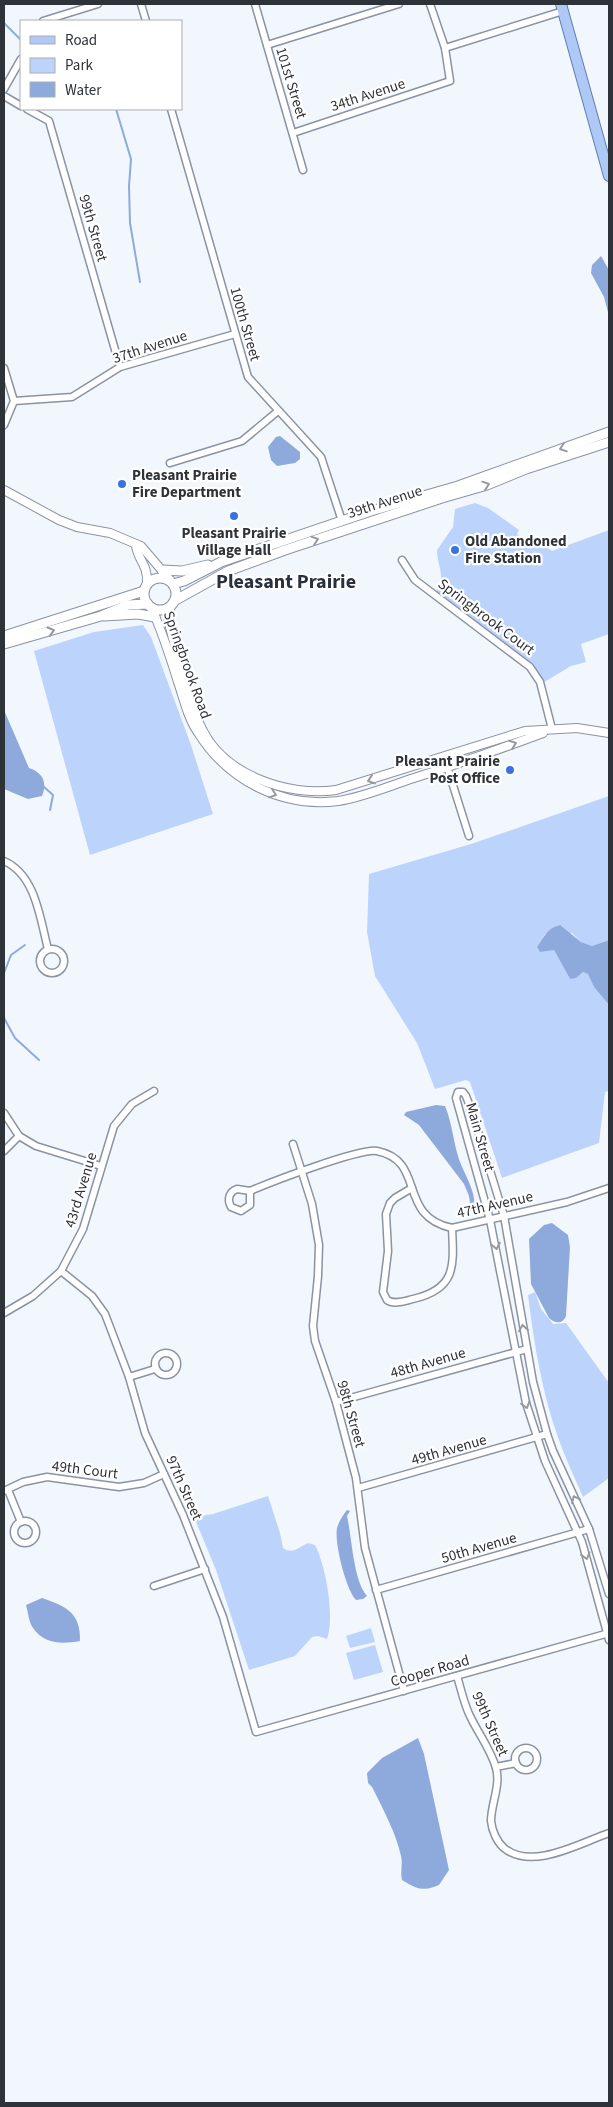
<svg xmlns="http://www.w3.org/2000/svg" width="613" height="2107" font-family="'Source Sans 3',sans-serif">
<rect width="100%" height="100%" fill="#f2f7fe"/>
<g fill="#bcd3fc">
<path d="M475 503 488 508 519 530 517 534 534 548 539 541 552 551 609 530V634L581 644 586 662 571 666 541 684 536 674 434 594C448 578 437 568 437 550L453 527 455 509Z"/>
<polygon points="143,625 151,637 191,745 213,814 90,855 34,651 94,632"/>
<polygon points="609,796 609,940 592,946 581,942 572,933 545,934 537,947 554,950 570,979 583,972 589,974 594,987 609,1005 609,1091 605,1092 599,1143 502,1178 470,1082 466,1080 435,1089 417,1043 375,976 367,932 369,874 471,844"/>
<path d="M535 1292 541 1309 553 1324 566 1323 609 1383V1478L583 1497C575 1478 566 1460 559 1440 542 1394 534 1343 528 1295Z"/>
<path d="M268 1496 280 1533 283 1548C294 1555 298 1547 308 1543L315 1545C326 1566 335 1617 327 1639L318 1636 312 1637 295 1656 249 1670 216 1570 194 1517 213 1514Z"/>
<polygon points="371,1628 375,1642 350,1648 346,1636"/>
<polygon points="375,1645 383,1672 354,1680 346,1653"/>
</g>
<g fill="#8eaadd">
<polygon points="601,256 609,270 609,316 604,297 591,273 592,265"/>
<polygon points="280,436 300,452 300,459 295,463 277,466 271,460 268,447 276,437"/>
<path d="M4 710 29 768C42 772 48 782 42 796L28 799 4 789Z"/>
<path d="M560 925 581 942 592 946 609 940V1005L594 987 588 974 583 972 576 978 570 979 554 950 540 952 537 947C544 937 547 928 560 925Z"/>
<path d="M436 1105 445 1106C452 1123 453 1139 458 1156 463 1173 477 1191 474 1209H471L469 1196 464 1184 419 1125 404 1115 406 1112Z"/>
<path d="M552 1223 568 1235 570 1247 566 1316C563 1324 555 1324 549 1318L531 1284 529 1239 544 1225Z"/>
<path d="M347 1510 350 1511 347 1516C352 1537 353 1580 367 1596L363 1599 356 1600C346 1590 334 1542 337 1528 339 1521 343 1515 347 1510Z"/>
<path d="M42 1598C65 1606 81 1612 80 1641 63 1644 45 1645 33 1628 29 1623 28 1612 26 1605Z"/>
<path d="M418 1738 424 1754 449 1870 439 1885C422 1892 417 1889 402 1880 400 1872 403 1864 401 1856 396 1833 383 1809 372 1787L368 1783 367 1773 382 1758Z"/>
</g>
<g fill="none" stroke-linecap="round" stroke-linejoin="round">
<g stroke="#8eaadd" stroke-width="2">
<polyline points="4,23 21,40"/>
<polyline points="116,109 131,159 129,186 130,223 140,282"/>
<polyline points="44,787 53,795 50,810"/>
<polyline points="4,973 11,955 25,945"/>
<polyline points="4,1018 15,1038 39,1060"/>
</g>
<defs>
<g id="minor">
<polyline points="141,4 146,21"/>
<polyline points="255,4 303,170"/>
<polyline points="43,21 98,4"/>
<polyline points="267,45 399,4"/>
<polyline points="445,48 563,11"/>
<polyline points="4,89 21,59"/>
<polyline points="4,96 21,106"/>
<polyline points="27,109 49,121 120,367"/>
<polyline points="171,109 248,377 321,457 342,521"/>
<polyline points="293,133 450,81 445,48 430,4"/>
<polyline points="4,368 14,401"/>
<polyline points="4,425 14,401 72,397 120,367 235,334"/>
<polyline points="170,463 242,441 278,411"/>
<polyline points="402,560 415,580 530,667 540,682 552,729"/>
<polyline points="444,757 469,836"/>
<path d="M4 861C36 875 40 919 48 949"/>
<circle cx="52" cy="961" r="12"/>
<polyline points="4,1113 19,1136 36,1146 101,1166"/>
<polyline points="293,1144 312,1204 319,1245 318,1276 313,1326 315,1341 336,1402 356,1478 365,1548 404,1691"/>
<polyline points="4,1151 19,1136"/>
<path d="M412 1188 395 1198 390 1203 386 1214 388 1251 383 1292 387 1300C394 1305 405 1301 413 1299 456 1289 454 1267 452 1228"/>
<path d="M237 1189 250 1191V1205L241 1211 231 1207C227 1199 229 1192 237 1189Z"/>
<path d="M250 1191C271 1182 360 1148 377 1151 427 1161 396 1216 452 1228L567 1202 609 1188"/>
<polyline points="61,1271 92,1296 105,1314 129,1377 145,1433 183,1515 223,1617 256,1732 609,1633"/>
<polyline points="4,1313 33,1296 61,1271 83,1229 114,1126 132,1104 154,1091"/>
<circle cx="166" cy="1364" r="11"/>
<polyline points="129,1377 155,1369"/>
<polyline points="336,1402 527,1349"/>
<polyline points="358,1488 547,1434"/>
<polyline points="8,1490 21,1522"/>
<polyline points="4,1491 23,1482 47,1477 119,1487 144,1483 164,1474"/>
<circle cx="25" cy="1532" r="11"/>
<polyline points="154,1586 205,1569"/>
<polyline points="376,1590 589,1529"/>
<polyline points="609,1594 589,1529 553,1451 547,1434 533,1382 504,1216 472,1112 466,1096 463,1092 458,1092 456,1098 490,1220 526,1403 545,1461 582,1542 609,1640"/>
<path d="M457 1676C461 1689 464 1704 470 1716 478 1733 491 1750 496 1768 501 1785 491 1804 491 1821 492 1831 497 1842 504 1848 532 1871 580 1843 609 1833"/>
<circle cx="526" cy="1759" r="11"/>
<polyline points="496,1767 516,1763"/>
</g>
<g id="tertiary">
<polyline points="4,490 59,520 77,527 110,533 141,546 171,581"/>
<path d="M136 545C137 560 148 563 147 583"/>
<path d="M171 605 168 617 169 623C178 657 186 698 202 729 224 775 288 797 336 790L525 731 577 728 609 733"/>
<path d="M151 607C162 631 170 656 178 682 184 699 188 719 199 734 229 781 282 808 338 801 364 797 389 786 414 778 458 764 500 749 543 733"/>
</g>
<g id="secondary">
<polyline points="162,570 182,571 208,565"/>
<circle cx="160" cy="594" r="16"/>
<polyline points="173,584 184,581 221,562 371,511 458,486 609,432"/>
<polyline points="174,601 228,571 285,550 442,498 487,485 526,469 609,442"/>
<polyline points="104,616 138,614 155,617"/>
<polyline points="4,636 144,591"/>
<polyline points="4,644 101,616 128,605 148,604"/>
</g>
<polyline id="primary" points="561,4 609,176"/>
</defs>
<use href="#minor" stroke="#8a93a3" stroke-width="9"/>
<use href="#tertiary" stroke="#8a93a3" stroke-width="10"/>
<use href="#secondary" stroke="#8a93a3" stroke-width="11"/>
<use href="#primary" stroke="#5f7db1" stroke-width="12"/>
<use href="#minor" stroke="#fff" stroke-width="6"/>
<use href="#tertiary" stroke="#fff" stroke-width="8"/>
<use href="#secondary" stroke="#fff" stroke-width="9"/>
<use href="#primary" stroke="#afc9f7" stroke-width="10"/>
</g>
<defs><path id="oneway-chevron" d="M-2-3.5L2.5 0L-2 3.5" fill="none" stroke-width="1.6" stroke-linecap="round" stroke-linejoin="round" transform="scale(1.25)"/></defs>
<g stroke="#96989c">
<use href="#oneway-chevron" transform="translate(563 448) rotate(161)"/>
<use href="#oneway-chevron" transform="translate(486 485) rotate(-19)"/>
<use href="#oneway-chevron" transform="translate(315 540) rotate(-19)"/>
<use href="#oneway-chevron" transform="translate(51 631) rotate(-16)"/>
<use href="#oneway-chevron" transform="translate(513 744) rotate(-21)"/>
<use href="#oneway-chevron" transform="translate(371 780) rotate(162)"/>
<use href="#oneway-chevron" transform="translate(273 794) rotate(19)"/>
<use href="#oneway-chevron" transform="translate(496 1246) rotate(79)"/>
<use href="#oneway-chevron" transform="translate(523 1328) rotate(-99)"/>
<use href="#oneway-chevron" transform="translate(526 1405) rotate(75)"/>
<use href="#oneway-chevron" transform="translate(575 1499) rotate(-116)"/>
<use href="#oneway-chevron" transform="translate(586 1556) rotate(73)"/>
</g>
<g fill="#3973e2" stroke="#fff" stroke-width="2">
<circle cx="122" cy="484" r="5"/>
<circle cx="234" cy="516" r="5"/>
<circle cx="455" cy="550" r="5"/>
<circle cx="510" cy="770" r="5"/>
</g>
<g text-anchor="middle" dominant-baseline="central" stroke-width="4.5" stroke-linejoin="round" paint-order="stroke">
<g font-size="15" fill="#2e3239" stroke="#fff">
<text transform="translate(291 83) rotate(73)">101st Street</text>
<text transform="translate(368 95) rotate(-18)">34th Avenue</text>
<text transform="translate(93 228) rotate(74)">99th Street</text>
<text transform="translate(245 324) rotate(74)">100th Street</text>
<text transform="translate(150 347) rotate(-18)">37th Avenue</text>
<text transform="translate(385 502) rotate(-18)">39th Avenue</text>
<text transform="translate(486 617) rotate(37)">Springbrook Court</text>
<text transform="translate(187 665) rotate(70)">Springbrook Road</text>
<text transform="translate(480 1137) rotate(74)">Main Street</text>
<text transform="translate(81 1190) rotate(-73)">43rd Avenue</text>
<text transform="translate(495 1205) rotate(-13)">47th Avenue</text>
<text transform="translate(428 1363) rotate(-16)">48th Avenue</text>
<text transform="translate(351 1414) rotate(74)">98th Street</text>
<text transform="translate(449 1450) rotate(-16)">49th Avenue</text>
<text transform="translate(85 1470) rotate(7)">49th Court</text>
<text transform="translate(184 1488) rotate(66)">97th Street</text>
<text transform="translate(479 1548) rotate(-16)">50th Avenue</text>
<text transform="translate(430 1671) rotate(-16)">Cooper Road</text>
<text transform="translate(490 1724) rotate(66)">99th Street</text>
</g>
<g font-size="15" font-weight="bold" fill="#2e3239" stroke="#fff" text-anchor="start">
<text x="132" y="475">Pleasant Prairie<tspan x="132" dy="17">Fire Department</tspan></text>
<text x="234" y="533" text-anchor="middle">Pleasant Prairie<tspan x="234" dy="17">Village Hall</tspan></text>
<text x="465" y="541">Old Abandoned<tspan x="465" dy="17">Fire Station</tspan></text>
<text x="500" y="761" text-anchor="end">Pleasant Prairie<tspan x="500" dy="17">Post Office</tspan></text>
</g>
<g font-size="20" font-weight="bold" fill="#29303e" stroke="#fff">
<text x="286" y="582">Pleasant Prairie</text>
</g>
</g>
<rect width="613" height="2107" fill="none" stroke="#2e3239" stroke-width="10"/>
<rect x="20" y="20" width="162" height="90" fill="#ffffff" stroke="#abadb0"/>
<rect x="30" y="36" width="25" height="8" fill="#afc9f7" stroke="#abadb0"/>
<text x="65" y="45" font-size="15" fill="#2e3239">Road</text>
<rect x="30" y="58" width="25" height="15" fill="#bcd3fc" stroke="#abadb0"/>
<text x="65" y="70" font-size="15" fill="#2e3239">Park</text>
<rect x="30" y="82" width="25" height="15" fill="#8eaadd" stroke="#abadb0"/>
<text x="65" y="95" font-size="15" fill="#2e3239">Water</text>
</svg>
